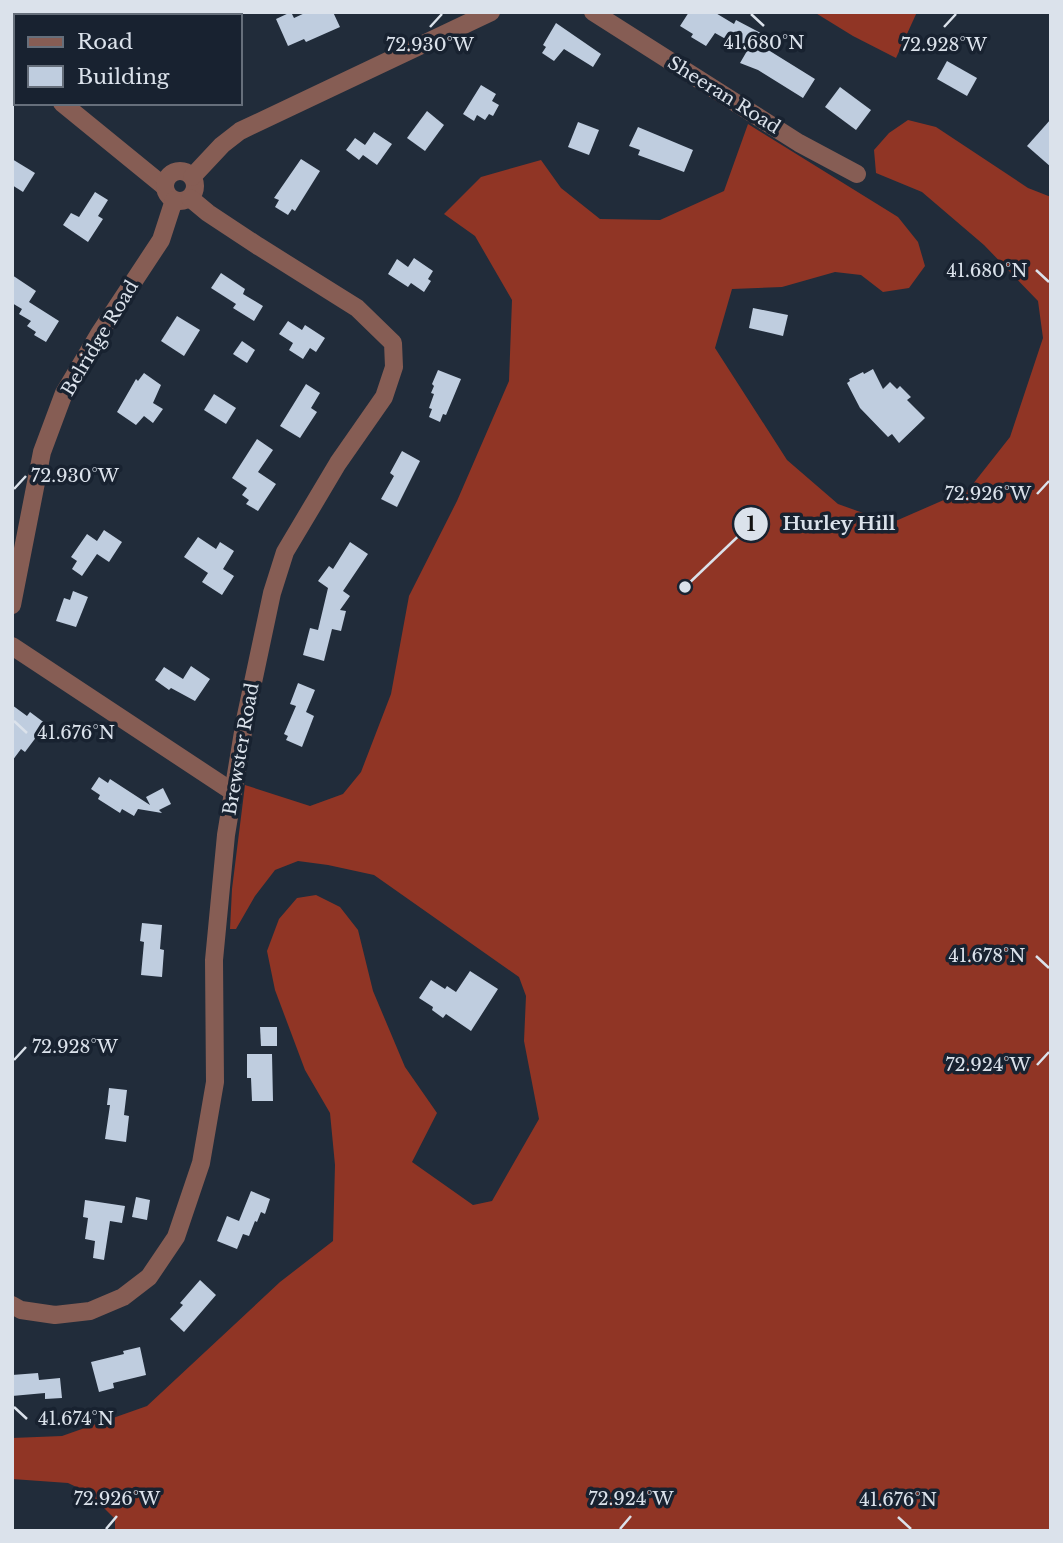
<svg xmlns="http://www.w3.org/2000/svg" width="1063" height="1543" font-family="'Libre Baskerville',serif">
<rect width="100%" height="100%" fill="#212c3a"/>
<g fill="#903525">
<polygon points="814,12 917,12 896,58 853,36"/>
<polygon points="908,120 936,127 1028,188 1051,197 1051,1531 115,1531 115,1519 89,1493 68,1483 12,1479 12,1438 62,1436 147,1406 280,1282 333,1241 335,1165 330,1113 305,1070 275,990 267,951 279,919 297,898 316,895 340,907 358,930 373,991 405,1067 437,1113 412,1162 473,1205 492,1201 539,1119 524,1041 526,996 519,977 374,875 328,865 298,861 275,870 255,896 236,929 230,929 232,889 245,785 310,806 343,794 361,772 391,694 409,596 457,501 509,381 512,300 475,236 444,214 481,177 541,160 561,188 600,219 660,220 724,191 748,124 898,217 918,242 925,266 909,288 883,292 861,275 835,272 782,287 732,289 715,348 787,460 838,504 891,523 969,489 1010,437 1043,338 1038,301 984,245 922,192 876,173 874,150 889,133"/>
</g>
<g fill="#bfcddf">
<polygon points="291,12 294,18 307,12 333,12 340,27 306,42 304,39 288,46 276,19"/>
<polygon points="689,12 714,12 734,24 736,20 770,38 765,48 815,79 803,98 758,70 740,63 747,51 715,33 706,46 691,37 693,34 680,26"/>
<polygon points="556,23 601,54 593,67 564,49 554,61 542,53 546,47 543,45"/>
<polygon points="947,61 977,78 967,96 937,79"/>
<polygon points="481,85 496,94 492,101 499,105 493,116 489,114 485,120 477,115 474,121 463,114"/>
<polygon points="840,87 871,110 856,130 825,107"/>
<polygon points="427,111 444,125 425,151 407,138"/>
<polygon points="1051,119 1051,167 1027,146"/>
<polygon points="578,122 599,130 589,155 568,147"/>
<polygon points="638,127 693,150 684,172 638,155 640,150 629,146"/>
<polygon points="374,132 392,144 377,165 363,155 359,160 346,150 355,138 365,145"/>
<polygon points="12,159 35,173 23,192 12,185"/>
<polygon points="301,159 320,171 295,211 292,209 288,215 275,207 279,200 274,198"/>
<polygon points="95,192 108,200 98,216 103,219 88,242 63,225 71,213 79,217"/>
<polygon points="414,258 433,271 428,279 431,281 424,292 411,283 408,287 388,274 397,259 408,267"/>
<polygon points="221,273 245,289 243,294 263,306 254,321 233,308 236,304 211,288"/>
<polygon points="12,275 36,291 29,302 59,321 46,342 34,335 36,332 27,326 31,321 19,314 22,309 12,303"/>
<polygon points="753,308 788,315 783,336 749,328"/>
<polygon points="177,316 200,330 184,356 161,341"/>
<polygon points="288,321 302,330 305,325 325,338 316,352 310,348 303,359 289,350 293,343 279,334"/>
<polygon points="242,341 255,350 247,363 233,354"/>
<polygon points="873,369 883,389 890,382 897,389 900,386 911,397 907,400 925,418 899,443 892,434 888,437 860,408 847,383 850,381 849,379 863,372 864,374"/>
<polygon points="438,370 461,379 446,415 443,414 440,422 429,417 432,409 429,408 434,394 431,393 434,386 432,384"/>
<polygon points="144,373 161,385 153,403 163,409 153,423 144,416 136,425 117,412 136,379 138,381"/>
<polygon points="306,384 320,393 311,408 317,412 300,438 280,426"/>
<polygon points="214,394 236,408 226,424 204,410"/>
<polygon points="257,439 273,450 258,472 276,484 258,511 246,504 249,500 242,495 247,488 232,478"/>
<polygon points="402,451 420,461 397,507 381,499 394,476 390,473"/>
<polygon points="104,530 122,542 109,562 97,554 82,576 72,569 77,561 71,557 87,534 97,541"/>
<polygon points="198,537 216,549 220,542 234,551 223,569 234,576 222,595 202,582 208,573 184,557"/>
<polygon points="350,542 368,554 343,591 350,596 340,610 346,611 341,631 332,629 324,661 303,655 310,628 318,630 328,588 318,581 329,566 333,569"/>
<polygon points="73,591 88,597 76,627 56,621 64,598 70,600"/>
<polygon points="191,666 210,679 195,701 171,688 169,690 155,680 164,667 183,679"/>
<polygon points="298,683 315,690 306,712 314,716 302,747 286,740 288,736 284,734 296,706 290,704"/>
<polygon points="12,705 27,716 30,712 46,724 25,752 21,749 12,761"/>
<polygon points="99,777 108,783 110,779 150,805 146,797 163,788 171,804 159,810 162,813 138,809 134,816 122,809 120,813 98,799 100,795 91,789"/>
<polygon points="142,923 162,925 160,949 164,950 162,977 141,975 144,942 140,941"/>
<polygon points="470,971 498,989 471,1031 446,1014 443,1018 432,1010 433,1007 419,998 431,980 445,989 447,986 456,992"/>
<polygon points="260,1027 277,1027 277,1046 261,1046"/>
<polygon points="247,1054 272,1054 273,1101 252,1101 251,1078 247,1078"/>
<polygon points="109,1088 127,1090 124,1115 129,1116 126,1142 105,1139 110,1105 107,1105"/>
<polygon points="251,1191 270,1199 265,1214 261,1212 257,1222 255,1221 249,1236 243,1234 237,1249 217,1241 227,1216 239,1221"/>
<polygon points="136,1197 150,1200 147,1220 132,1217"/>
<polygon points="85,1200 125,1206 122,1223 110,1221 104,1260 93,1258 95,1241 85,1239 88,1218 83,1217"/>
<polygon points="200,1280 216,1295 184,1332 170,1319 183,1305 180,1303"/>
<polygon points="140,1347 146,1375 113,1383 114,1388 99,1392 91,1362 124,1354 123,1351"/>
<polygon points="38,1373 39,1380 60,1378 62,1398 45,1399 45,1393 12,1396 12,1375"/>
</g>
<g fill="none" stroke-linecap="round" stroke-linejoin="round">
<g stroke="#865d54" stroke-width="18">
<polyline points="593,12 799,143 857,174"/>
<polyline points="12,64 16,66"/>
<polyline points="62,103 165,187"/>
<circle cx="180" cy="186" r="15"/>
<polyline points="192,177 222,145 240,131 491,12"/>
<polyline points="12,605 42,452 64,393 99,334 161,240 174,200"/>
<polyline points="12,646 233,792"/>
<polyline points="12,1305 21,1310 55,1315 90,1311 123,1297 149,1277 176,1237 201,1163 215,1082 214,960 226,835 245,720 272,593 285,552 338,463 384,397 394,367 393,343 357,308 258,246 208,213 190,198"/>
</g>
</g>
<path fill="none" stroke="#dbe2eb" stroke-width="2.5" d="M751 14 764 26M430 27 442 14M944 27 956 14M1036 270 1049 282M14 489 26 476M1037 494 1049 481M14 721 27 733M1036 956 1049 968M14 1060 26 1047M1037 1065 1049 1052M14 1407 27 1419M898 1517 911 1529M106 1529 117 1516M620 1529 631 1516"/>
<g text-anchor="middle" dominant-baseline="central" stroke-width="7" stroke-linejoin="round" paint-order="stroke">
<g font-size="18" fill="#dbe2eb" stroke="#182230">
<text transform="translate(724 95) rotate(32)">Sheeran Road</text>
<text transform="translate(100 338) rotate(-59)">Belridge Road</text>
<text transform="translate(241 749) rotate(-80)">Brewster Road</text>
</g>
</g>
<g font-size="18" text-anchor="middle" fill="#dbe2eb" stroke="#182230" stroke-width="7" stroke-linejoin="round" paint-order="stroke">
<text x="764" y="49">41.680°N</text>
<text x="430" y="51">72.930°W</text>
<text x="944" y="51">72.928°W</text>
<text x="987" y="277">41.680°N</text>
<text x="75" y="482">72.930°W</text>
<text x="988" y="500">72.926°W</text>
<text x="76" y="739">41.676°N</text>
<text x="987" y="962">41.678°N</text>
<text x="75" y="1053">72.928°W</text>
<text x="988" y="1071">72.924°W</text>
<text x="76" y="1425">41.674°N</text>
<text x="117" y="1505">72.926°W</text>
<text x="631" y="1505">72.924°W</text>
<text x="898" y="1506">41.676°N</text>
</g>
<path fill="none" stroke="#dbe2eb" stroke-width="2.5" d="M685 587L751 524"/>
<g fill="#dbe2eb" stroke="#182230" stroke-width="2.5">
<circle cx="685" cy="587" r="7"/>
<circle cx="751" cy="524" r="18"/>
</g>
<g font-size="21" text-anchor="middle" font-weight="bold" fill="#111">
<text x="751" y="531">1</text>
</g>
<g font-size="19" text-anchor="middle" font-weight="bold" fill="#dbe2eb" stroke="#182230" stroke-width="7" stroke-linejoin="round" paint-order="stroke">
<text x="839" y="530">Hurley Hill</text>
</g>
<rect width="1063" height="1543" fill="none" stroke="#dbe2eb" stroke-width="28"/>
<rect x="14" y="14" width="228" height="91" fill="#182230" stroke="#666f7b" stroke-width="2"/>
<rect x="28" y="37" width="35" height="10" fill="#865d54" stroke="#666f7b" stroke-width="2"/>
<text x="77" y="49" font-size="21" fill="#dbe2eb">Road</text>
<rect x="28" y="66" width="35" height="21" fill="#bfcddf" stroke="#666f7b" stroke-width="2"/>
<text x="77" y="84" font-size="21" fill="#dbe2eb">Building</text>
</svg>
